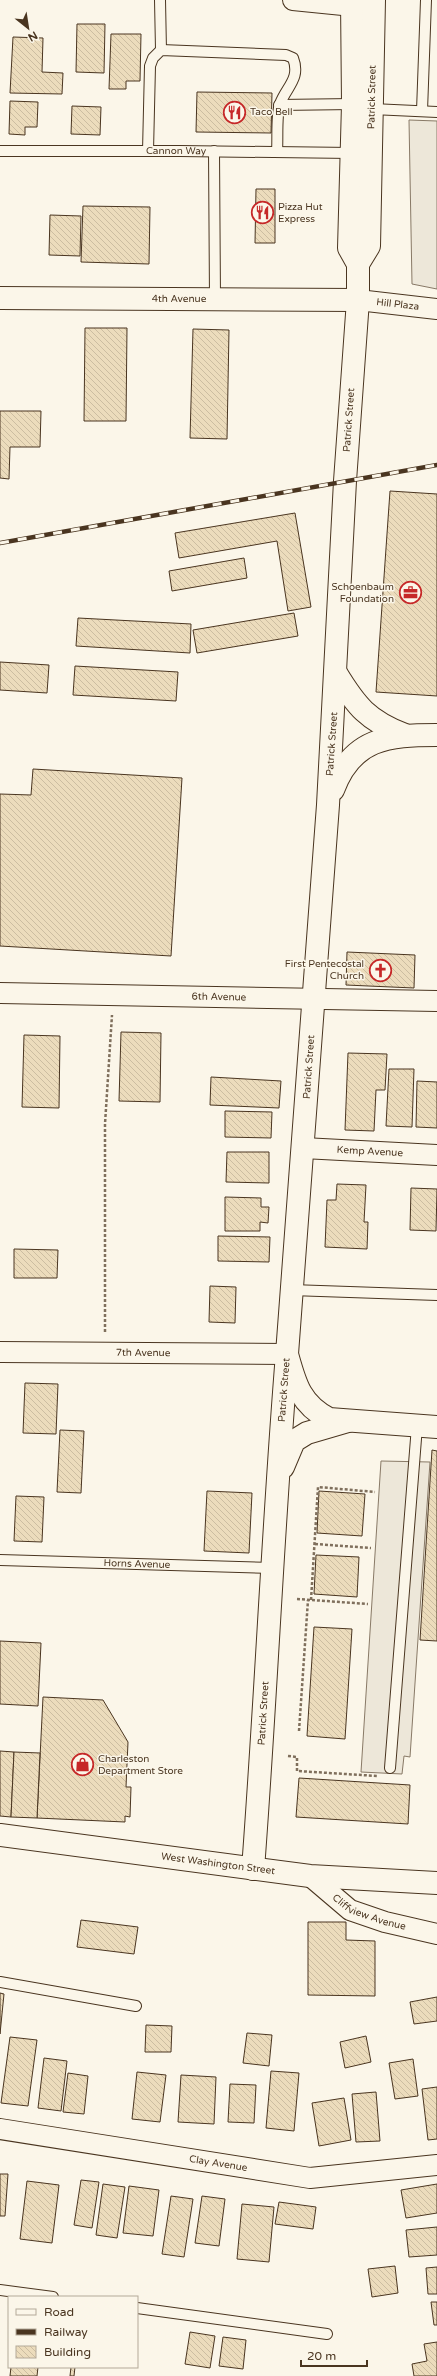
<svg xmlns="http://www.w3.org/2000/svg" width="437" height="2376" font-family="'Varela Round',sans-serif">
<defs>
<pattern id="building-back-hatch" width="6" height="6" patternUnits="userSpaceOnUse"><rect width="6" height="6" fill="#ecdcbc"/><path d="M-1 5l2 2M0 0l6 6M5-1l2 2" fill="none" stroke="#ccbda1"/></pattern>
</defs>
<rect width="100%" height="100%" fill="#fbf6e9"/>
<g fill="#ede7d9" stroke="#887966">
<polygon points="409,120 437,121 437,289 412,284"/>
<polygon points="381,1461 430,1462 410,1757 404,1756 402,1774 361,1772"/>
</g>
<g fill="url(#building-back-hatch)" stroke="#4a3520">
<polygon points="77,24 105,24 104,73 76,72"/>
<polygon points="111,34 141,34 140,81 126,81 126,89 109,89"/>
<polygon points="13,37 43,38 42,72 63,73 62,94 10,93"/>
<polygon points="197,92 272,93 271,133 196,132"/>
<polygon points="10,101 38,102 37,127 25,127 25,135 9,134"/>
<polygon points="72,106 101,107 100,135 71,134"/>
<polygon points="256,189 275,189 275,243 255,243"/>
<polygon points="83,206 150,207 149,264 81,262"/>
<polygon points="50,215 81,216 80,256 49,255"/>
<polygon points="85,328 127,328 126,421 84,421"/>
<polygon points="193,329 229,330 227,439 190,438"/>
<polygon points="0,411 41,411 40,447 10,447 9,479 0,478"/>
<polygon points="390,491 437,494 437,696 376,692"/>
<polygon points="295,513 311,607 288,611 277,541 179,558 175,533"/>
<polygon points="244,558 247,578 172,591 169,571"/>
<polygon points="294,613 298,636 197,653 193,630"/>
<polygon points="78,618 191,624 190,653 76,646"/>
<polygon points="0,662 49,665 47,693 0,690"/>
<polygon points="75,666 178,672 176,701 73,695"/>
<polygon points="33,769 182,778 171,956 0,946 0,794 31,795"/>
<polygon points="347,952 415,955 414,988 346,985"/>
<polygon points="121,1032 161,1033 160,1102 119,1101"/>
<polygon points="24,1035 60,1036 59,1108 22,1107"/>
<polygon points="348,1053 387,1054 385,1090 376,1090 374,1131 345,1130"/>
<polygon points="389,1069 414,1069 412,1127 386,1126"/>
<polygon points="211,1077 281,1081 279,1108 210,1105"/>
<polygon points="417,1081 437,1082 437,1128 416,1127"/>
<polygon points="225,1111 272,1112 271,1138 225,1137"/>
<polygon points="227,1152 269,1152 269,1183 226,1182"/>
<polygon points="337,1184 366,1185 364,1222 368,1222 367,1249 325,1247 327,1200 336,1200"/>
<polygon points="411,1188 437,1189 436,1231 410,1230"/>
<polygon points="225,1197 261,1198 261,1207 269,1207 268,1223 260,1222 260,1231 225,1231"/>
<polygon points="218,1236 270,1237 269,1262 218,1261"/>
<polygon points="14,1249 58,1250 57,1278 14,1278"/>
<polygon points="210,1286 236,1287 235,1323 209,1322"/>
<polygon points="25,1383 58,1384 56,1434 23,1433"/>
<polygon points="60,1430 84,1431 81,1493 57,1492"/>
<polygon points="432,1450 437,1451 437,1641 420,1640"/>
<polygon points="207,1491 252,1493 249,1553 204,1551"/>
<polygon points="319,1491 365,1494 362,1536 317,1533"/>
<polygon points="16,1496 44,1497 42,1542 14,1541"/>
<polygon points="316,1555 359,1557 357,1597 314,1594"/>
<polygon points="314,1627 352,1629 345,1739 307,1736"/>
<polygon points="0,1641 41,1643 38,1706 0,1704"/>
<polygon points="43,1697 103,1700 128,1742 126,1787 131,1787 130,1817 125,1816 125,1822 37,1818"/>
<polygon points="0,1751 14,1752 11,1817 0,1816"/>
<polygon points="14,1752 40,1753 37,1818 11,1817"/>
<polygon points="299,1778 410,1785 408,1824 296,1817"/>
<polygon points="81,1920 138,1927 134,1954 77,1947"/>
<polygon points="308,1922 346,1922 346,1940 375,1941 375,1996 308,1995"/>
<polygon points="0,1993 4,1994 0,2034"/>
<polygon points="437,1997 437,2021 414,2024 410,2002"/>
<polygon points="146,2025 172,2026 171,2052 145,2052"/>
<polygon points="247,2033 272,2035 269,2066 243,2063"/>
<polygon points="366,2036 371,2062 345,2068 340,2042"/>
<polygon points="10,2037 37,2040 28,2106 1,2103"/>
<polygon points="44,2058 67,2061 61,2111 38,2108"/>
<polygon points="413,2059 418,2096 395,2099 389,2063"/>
<polygon points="271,2071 299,2073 294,2131 266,2128"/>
<polygon points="137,2072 166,2075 160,2122 132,2119"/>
<polygon points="68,2073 88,2076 84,2114 63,2112"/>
<polygon points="181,2075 216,2077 214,2124 178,2122"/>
<polygon points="230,2084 256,2085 254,2123 228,2122"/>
<polygon points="437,2087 437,2139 428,2140 422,2089"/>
<polygon points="376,2092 380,2141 356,2142 352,2094"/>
<polygon points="344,2098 351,2140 319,2146 312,2103"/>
<polygon points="0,2174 8,2174 5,2216 0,2216"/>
<polygon points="81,2180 99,2182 92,2228 74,2225"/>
<polygon points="27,2181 59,2185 52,2243 20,2239"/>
<polygon points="103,2184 125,2187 117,2238 96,2235"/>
<polygon points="437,2184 437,2213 406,2218 401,2190"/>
<polygon points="129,2186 159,2190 153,2236 123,2233"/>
<polygon points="171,2196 193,2199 184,2257 162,2254"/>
<polygon points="202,2196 225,2199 219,2246 195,2243"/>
<polygon points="279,2202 316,2207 313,2229 275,2224"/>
<polygon points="242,2204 274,2207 269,2262 237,2259"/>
<polygon points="437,2227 437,2255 409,2257 406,2230"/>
<polygon points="395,2266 398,2293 372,2297 368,2269"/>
<polygon points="437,2267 437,2294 428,2294 426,2268"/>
<polygon points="431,2302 437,2302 437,2325 434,2325"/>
<polygon points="190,2332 215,2336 210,2368 185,2364"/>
<polygon points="223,2337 246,2340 243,2369 219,2366"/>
<polygon points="437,2342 437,2376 414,2376 412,2364 427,2361 424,2344"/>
<polygon points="11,2367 38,2367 37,2376 10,2376"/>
<polygon points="71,2367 75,2367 74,2376 70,2376"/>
</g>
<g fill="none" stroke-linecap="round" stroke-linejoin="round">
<defs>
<g id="service">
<polyline points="160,0 161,50"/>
<polyline points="279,105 353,104"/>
<polyline points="372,109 437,112"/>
<polyline points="422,111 426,0"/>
<path id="s1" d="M0 151H180L352 153"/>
<path d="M148 151 150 66 153 58 161 50 286 55 293 58C301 79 286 87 280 104 276 114 278 139 277 151"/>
<polyline points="214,151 215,299"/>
<polyline points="291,1290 437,1295"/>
<path id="s2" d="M0 1560 273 1568"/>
<polyline points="390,1768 417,1426"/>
<polyline points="0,1982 136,2006"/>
<polyline points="0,2290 53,2297"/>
<polyline points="137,2308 327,2334"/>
</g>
<g id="minor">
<polyline points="293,0 353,6"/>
<path id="s3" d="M358 300 437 309"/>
<path id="s4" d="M0 993 437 1001"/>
<path id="s5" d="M303 1148 437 1155"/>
<path id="s6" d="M0 1352 287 1354"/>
<path id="s7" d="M310 1876 350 1910 385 1922 437 1934"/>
<path id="s8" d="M0 2129 310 2178 437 2165"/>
</g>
<g id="tertiary">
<path id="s9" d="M0 298 358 300"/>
<polyline points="283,1467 294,1441 307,1433 348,1421"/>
<path id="s10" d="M253 1869C266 1698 273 1526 287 1354"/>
</g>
<g id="primary">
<path d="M352 0 353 104 349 248 358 264V300L345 481 328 805 287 1354C295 1383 300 1404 329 1419L437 1427"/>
<path id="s11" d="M358 264 369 246 374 0"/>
<path d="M336 673C356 706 368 721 405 735"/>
<path d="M333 790C352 738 388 735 437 735"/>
<path id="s12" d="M0 1835 310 1876 437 1883"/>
</g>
</defs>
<use href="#service" stroke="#4a3520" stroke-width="12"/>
<use href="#minor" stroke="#4a3520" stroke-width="22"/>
<use href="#tertiary" stroke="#4a3520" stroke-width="24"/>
<use href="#primary" stroke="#4a3520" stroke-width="24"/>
<g stroke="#7f6f5c" stroke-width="2.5" stroke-dasharray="3 2" stroke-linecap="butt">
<polyline points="105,1332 105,1124 112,1015"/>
<polyline points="315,1544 371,1548"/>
<polyline points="297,1599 368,1604"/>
<polyline points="311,1600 318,1487 375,1492"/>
<polyline points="299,1731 308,1600"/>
<polyline points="288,1756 297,1757 297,1771 377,1776"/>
</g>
<use href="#service" stroke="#fbf6e9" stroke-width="10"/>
<use href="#minor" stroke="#fbf6e9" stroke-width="20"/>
<use href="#tertiary" stroke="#fbf6e9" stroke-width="22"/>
<use href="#primary" stroke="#fbf6e9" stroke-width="22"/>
<defs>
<polyline id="rail" points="0,543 437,465"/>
</defs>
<use href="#rail" stroke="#4a3520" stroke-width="4.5"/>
<use href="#rail" stroke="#fbf6e9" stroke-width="3" stroke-dasharray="9" stroke-linecap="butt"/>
</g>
<defs>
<symbol id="restaurant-ring" viewBox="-11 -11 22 22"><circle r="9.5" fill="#fbf6e9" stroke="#c62828" stroke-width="1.5"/><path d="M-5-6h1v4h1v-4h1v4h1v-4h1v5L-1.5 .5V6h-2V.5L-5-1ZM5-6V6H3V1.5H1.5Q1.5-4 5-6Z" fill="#c62828"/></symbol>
<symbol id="office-ring" viewBox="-11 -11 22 22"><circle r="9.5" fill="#fbf6e9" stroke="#c62828" stroke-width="1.5"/><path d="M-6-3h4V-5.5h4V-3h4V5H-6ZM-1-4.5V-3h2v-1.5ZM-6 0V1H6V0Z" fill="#c62828"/></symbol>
<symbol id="church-ring" viewBox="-11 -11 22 22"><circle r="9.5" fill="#fbf6e9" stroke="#c62828" stroke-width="1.5"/><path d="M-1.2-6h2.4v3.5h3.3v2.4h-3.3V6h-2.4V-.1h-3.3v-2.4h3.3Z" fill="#c62828"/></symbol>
<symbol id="shop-ring" viewBox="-11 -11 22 22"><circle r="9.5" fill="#fbf6e9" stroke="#c62828" stroke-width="1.5"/><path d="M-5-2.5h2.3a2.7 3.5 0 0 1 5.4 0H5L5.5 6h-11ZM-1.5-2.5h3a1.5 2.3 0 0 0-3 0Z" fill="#c62828"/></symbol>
</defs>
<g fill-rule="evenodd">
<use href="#restaurant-ring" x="222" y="100" width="25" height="25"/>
<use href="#restaurant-ring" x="250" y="200" width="25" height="25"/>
<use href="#office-ring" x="398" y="580" width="25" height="25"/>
<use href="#church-ring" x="368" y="958" width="25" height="25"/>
<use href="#shop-ring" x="70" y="1752" width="25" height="25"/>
</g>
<g text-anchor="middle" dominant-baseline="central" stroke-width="3" stroke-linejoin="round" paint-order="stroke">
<g font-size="10" fill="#4a3520" stroke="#fbf6e9">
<text stroke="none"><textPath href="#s11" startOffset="170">Patrick Street</textPath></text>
<text stroke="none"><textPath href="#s1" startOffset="176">Cannon Way</textPath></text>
<text stroke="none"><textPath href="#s9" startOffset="179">4th Avenue</textPath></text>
<text stroke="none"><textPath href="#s3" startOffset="40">Hill Plaza</textPath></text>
<text transform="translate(349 420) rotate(-86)">Patrick Street</text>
<text transform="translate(332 744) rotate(-86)">Patrick Street</text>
<text stroke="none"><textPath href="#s4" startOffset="219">6th Avenue</textPath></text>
<text transform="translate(309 1067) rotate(-86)">Patrick Street</text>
<text stroke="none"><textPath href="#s5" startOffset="67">Kemp Avenue</textPath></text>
<text stroke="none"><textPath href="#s6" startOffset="143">7th Avenue</textPath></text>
<text stroke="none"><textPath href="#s10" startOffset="480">Patrick Street</textPath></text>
<text stroke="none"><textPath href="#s2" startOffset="137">Horns Avenue</textPath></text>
<text stroke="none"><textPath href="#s10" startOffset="156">Patrick Street</textPath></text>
<text stroke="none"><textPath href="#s12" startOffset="220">West Washington Street</textPath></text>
<text stroke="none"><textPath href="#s7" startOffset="71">Cliffview Avenue</textPath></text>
<text stroke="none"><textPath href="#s8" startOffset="221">Clay Avenue</textPath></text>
</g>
<g font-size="10" fill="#4a3520" stroke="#fbf6e9" text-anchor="start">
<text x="250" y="112">Taco Bell</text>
<text x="278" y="207">Pizza Hut<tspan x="278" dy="12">Express</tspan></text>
<text x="394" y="587" text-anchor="end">Schoenbaum<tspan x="394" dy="12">Foundation</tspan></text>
<text x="364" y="964" text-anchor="end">First Pentecostal<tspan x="364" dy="12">Church</tspan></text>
<text x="98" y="1759">Charleston<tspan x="98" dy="12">Department Store</tspan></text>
</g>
</g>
<rect x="8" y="2296" width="130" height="72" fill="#fbf6e9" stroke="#b4a999"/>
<rect x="16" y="2309" width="20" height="6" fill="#fbf6e9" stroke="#b4a999"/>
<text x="44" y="2316" font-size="12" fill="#4a3520">Road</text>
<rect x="16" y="2329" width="20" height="6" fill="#4a3520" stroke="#b4a999"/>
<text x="44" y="2336" font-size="12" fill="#4a3520">Railway</text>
<rect x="16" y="2346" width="20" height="12" fill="url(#building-back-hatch)" stroke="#b4a999"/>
<text x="44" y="2356" font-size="12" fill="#4a3520">Building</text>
<g transform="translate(28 28) rotate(150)" stroke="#fbf6e9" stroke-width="3" paint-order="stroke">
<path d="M0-3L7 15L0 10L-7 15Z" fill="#4a3520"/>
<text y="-6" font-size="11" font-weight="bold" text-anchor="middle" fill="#4a3520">N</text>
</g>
<path d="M301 2360v6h66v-6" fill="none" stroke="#4a3520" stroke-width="2"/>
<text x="307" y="2360" font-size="12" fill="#4a3520" stroke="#fbf6e9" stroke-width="3" paint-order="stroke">20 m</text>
</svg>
